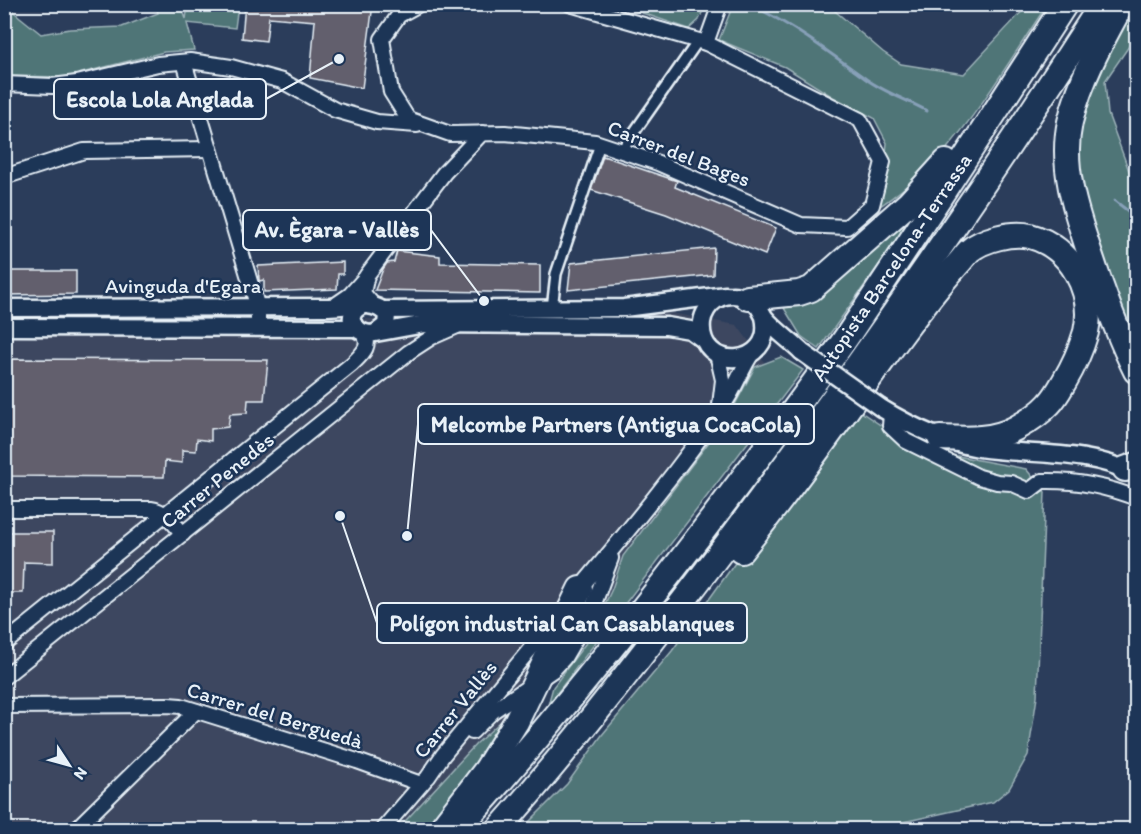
<svg xmlns="http://www.w3.org/2000/svg" width="1141" height="834" font-family="Itim,sans-serif">
<rect width="100%" height="100%" fill="#2b3d5b"/>
<filter id="ink" filterUnits="userSpaceOnUse"><feTurbulence type="fractalNoise" baseFrequency=".0167" numOctaves="2"/><feDisplacementMap in="SourceGraphic" scale="12" xChannelSelector="R" yChannelSelector="G"/><feConvolveMatrix kernelMatrix="1 2 1 2 8 2 1 2 1" color-interpolation-filters="sRGB"/></filter>
<g filter="url(#ink)">
<polygon fill="#3c4760" points="671,313 737,325 767,366 624,586 440,809 420,829 5,829 4,319 373,319"/>
<g fill="#4f7477" stroke="#9cb2b8" stroke-width="1.5">
<polygon points="5,5 41,34 70,29 122,27 158,13 156,5 181,5 186,19 188,5 238,5 235,28 187,23 194,50 164,52 66,77 5,76"/>
<polygon points="619,5 705,5 699,20 689,29"/>
<path d="M733 5H828L883 52 901 64 964 74 1028 5H1047C1013 55 983 107 943 153 927 171 892 199 871 212L882 193 887 143 874 118 833 97 785 67 719 40Z"/>
<polygon points="1133,5 1136,5 1136,36 1105,81 1108,114 1132,179 1136,184 1136,350 1082,199 1077,153 1082,114 1107,55"/>
<polygon points="919,209 819,349 801,336 784,308 835,284"/>
<polygon points="781,357 803,370 548,705 553,687 588,640 612,589 623,556 730,414 755,367"/>
<polygon points="849,404 891,432 941,453 1026,469 1045,492 1037,697 1028,755 1009,789 993,802 872,829 521,830 567,784 602,735 672,651"/>
<polygon points="519,705 429,829 397,830 476,744"/>
</g>
<g fill="none" stroke-linecap="round" stroke-linejoin="round">
<g stroke="#87a0b8" stroke-width="3">
<path d="M749 4C791 24 829 52 866 79 884 92 907 100 927 111"/>
<polyline points="1115,201 1128,211 1136,225"/>
</g>
</g>
<g fill="#625f6d" stroke="#e8f1f8" stroke-width="1.5">
<polygon points="245,4 373,4 362,88 310,78 315,21 269,17 266,41 242,38"/>
<polygon points="603,156 677,181 675,187 776,228 765,255 666,214 591,190"/>
<polygon points="714,248 713,275 568,290 571,263"/>
<polygon points="397,251 440,256 440,263 540,265 540,293 375,290 383,269 387,263 394,262"/>
<polygon points="343,262 343,274 338,274 337,289 264,292 264,280 259,281 259,279 258,266"/>
<polygon points="4,271 76,271 76,294 4,295"/>
<polygon points="4,359 268,360 264,400 248,400 247,413 230,414 228,427 211,429 211,441 197,439 196,451 182,450 182,463 165,461 164,477 4,476"/>
<polygon points="4,532 53,532 53,563 24,562 23,593 4,593"/>
</g>
<g fill="none" stroke-linecap="round" stroke-linejoin="round">
<defs>
<g id="pedestrian">
<polyline points="621,151 698,41"/>
<polyline points="552,309 556,274 600,144"/>
</g>
<g id="minor">
<polyline points="419,4 399,15 382,39 391,92 408,119 450,134 505,133 595,142 658,163 801,225 847,227 872,205 883,162 860,120 706,43 570,4"/>
<polyline points="706,43 720,4"/>
<polyline points="184,62 258,308 258,327"/>
<polyline points="4,84 52,86 77,83 158,64 190,61 231,67 282,81 335,110 377,122 417,125"/>
<polyline points="4,177 84,151 210,149"/>
<polyline points="334,306 350,295 366,277"/>
<polyline points="374,306 363,293 367,275 444,173 482,133"/>
<polyline points="717,354 723,380 720,405"/>
<path d="M891 414 890 426 906 441 979 477 997 482 1011 483 1029 491 1042 481C1075 480 1106 486 1136 498"/>
<path d="M4 509H151C166 511 174 524 183 534"/>
<path d="M576 593C627 532 679 470 724 404 736 388 741 369 753 352"/>
<path d="M4 644 352 364C361 355 373 346 363 333"/>
<polyline points="4,677 409,352 432,337 457,326"/>
<polyline points="4,706 168,705 181,706 357,761 421,784"/>
<polyline points="472,732 493,711 553,670 564,658 591,612 611,558"/>
<polyline points="428,777 443,755 560,613"/>
<polyline points="75,830 196,711"/>
<polyline points="382,830 425,780"/>
</g>
<g id="tertiary">
<path d="M361 306C343 316 354 332 370 334L425 324 667 326 690 330 704 340"/>
<path d="M4 308 326 307C344 307 376 298 387 315L386 325 377 332"/>
<polyline points="382,310 624,308 726,295"/>
<path d="M764 317C776 369 697 373 702 322 703 314 709 304 716 300 730 291 747 295 758 306 761 310 762 314 765 318 776 331 791 341 802 352"/>
<polyline points="4,327 357,328"/>
<path d="M881 408C912 427 943 442 979 448 1030 456 1085 449 1133 473"/>
</g>
<g id="motorway">
<path d="M1122 4C1101 42 1080 80 1070 122 1059 171 1080 223 1095 269 1107 304 1120 339 1136 371"/>
<polyline points="748,298 799,293 811,289 909,203 946,162"/>
<polyline points="1125,469 1136,465"/>
<path d="M741 551C791 489 836 425 882 361 906 328 930 295 957 265 961 261 965 255 969 251 983 239 1012 232 1030 236 1071 247 1095 291 1086 332 1081 349 1073 367 1064 382 1060 389 1055 398 1049 404 1040 414 1027 422 1016 428 992 441 966 439 940 438"/>
<polyline points="440,830 486,770 516,722 580,589"/>
<path d="M457 830C556 721 646 607 734 490 773 438 813 386 850 332 923 224 994 114 1065 4"/>
<path d="M498 830C579 738 652 642 726 545 858 369 983 189 1102 4"/>
</g>
</defs>
<use href="#pedestrian" stroke="#e8f1f8" stroke-width="14"/>
<use href="#minor" stroke="#e8f1f8" stroke-width="18"/>
<use href="#tertiary" stroke="#e8f1f8" stroke-width="21"/>
<use href="#motorway" stroke="#e8f1f8" stroke-width="28"/>
<use href="#pedestrian" stroke="#1d3557" stroke-width="9"/>
<use href="#minor" stroke="#1d3557" stroke-width="14"/>
<use href="#tertiary" stroke="#1d3557" stroke-width="16"/>
<use href="#motorway" stroke="#1d3557" stroke-width="24"/>
<defs>
<polyline id="tertiary-bridge" points="802,352 881,408"/>
</defs>
<use href="#tertiary-bridge" stroke="#e8f1f8" stroke-width="21" stroke-linecap="butt"/>
<use href="#tertiary-bridge" stroke="#1d3557" stroke-width="16"/>
</g>
</g>
<g text-anchor="middle" dominant-baseline="central" stroke-width="5" stroke-linejoin="round" paint-order="stroke">
<g font-size="21" fill="#e8f1f8" stroke="#1d3557">
<text transform="translate(679 153) rotate(21)">Carrer del Bages</text>
<text transform="translate(891 267) rotate(-56)">Autopista Barcelona-Terrassa</text>
<text x="183" y="285">Avinguda d'Egara</text>
<text transform="translate(217 480) rotate(-39)">Carrer Penedès</text>
<text transform="translate(455 709) rotate(-51)">Carrer Vallès</text>
<text transform="translate(275 715) rotate(17)">Carrer del Berguedà</text>
</g>
</g>
<path fill="none" stroke="#e8f1f8" stroke-width="2" d="M339 59L266 99M484 301L431 230M407 536L418 424M340 516L377 623"/>
<g fill="#e8f1f8" stroke="#1d3557" stroke-width="2">
<circle cx="339" cy="59" r="6"/>
<circle cx="484" cy="301" r="6"/>
<circle cx="407" cy="536" r="6"/>
<circle cx="340" cy="516" r="6"/>
</g>
<g fill="#1d3557" stroke="#e8f1f8" stroke-width="2">
<rect x="54" y="79" width="212" height="40" rx="6"/>
<rect x="243" y="210" width="188" height="40" rx="6"/>
<rect x="418" y="404" width="396" height="40" rx="6"/>
<rect x="377" y="603" width="370" height="40" rx="6"/>
</g>
<g font-size="22" text-anchor="middle" font-weight="bold" fill="#e8f1f8">
<text x="160" y="107">Escola Lola Anglada</text>
<text x="337" y="237">Av. Ègara - Vallès</text>
<text x="616" y="432">Melcombe Partners (Antigua CocaCola)</text>
<text x="562" y="631">Polígon industrial Can Casablanques</text>
</g>
<rect width="1141" height="834" fill="none" stroke="#1d3557" stroke-width="24"/>
<rect x="12" y="12" width="1117" height="810" fill="none" stroke="#e8f1f8" stroke-width="2" filter="url(#ink)"/>
<g transform="translate(69 765) rotate(126)" stroke="#1d3557" stroke-width="4.5" paint-order="stroke">
<path d="M0-4.5L10 22L0 15L-10 22Z" fill="#e8f1f8"/>
<text y="-9" font-size="16" font-weight="bold" text-anchor="middle" fill="#e8f1f8">N</text>
</g>
</svg>
